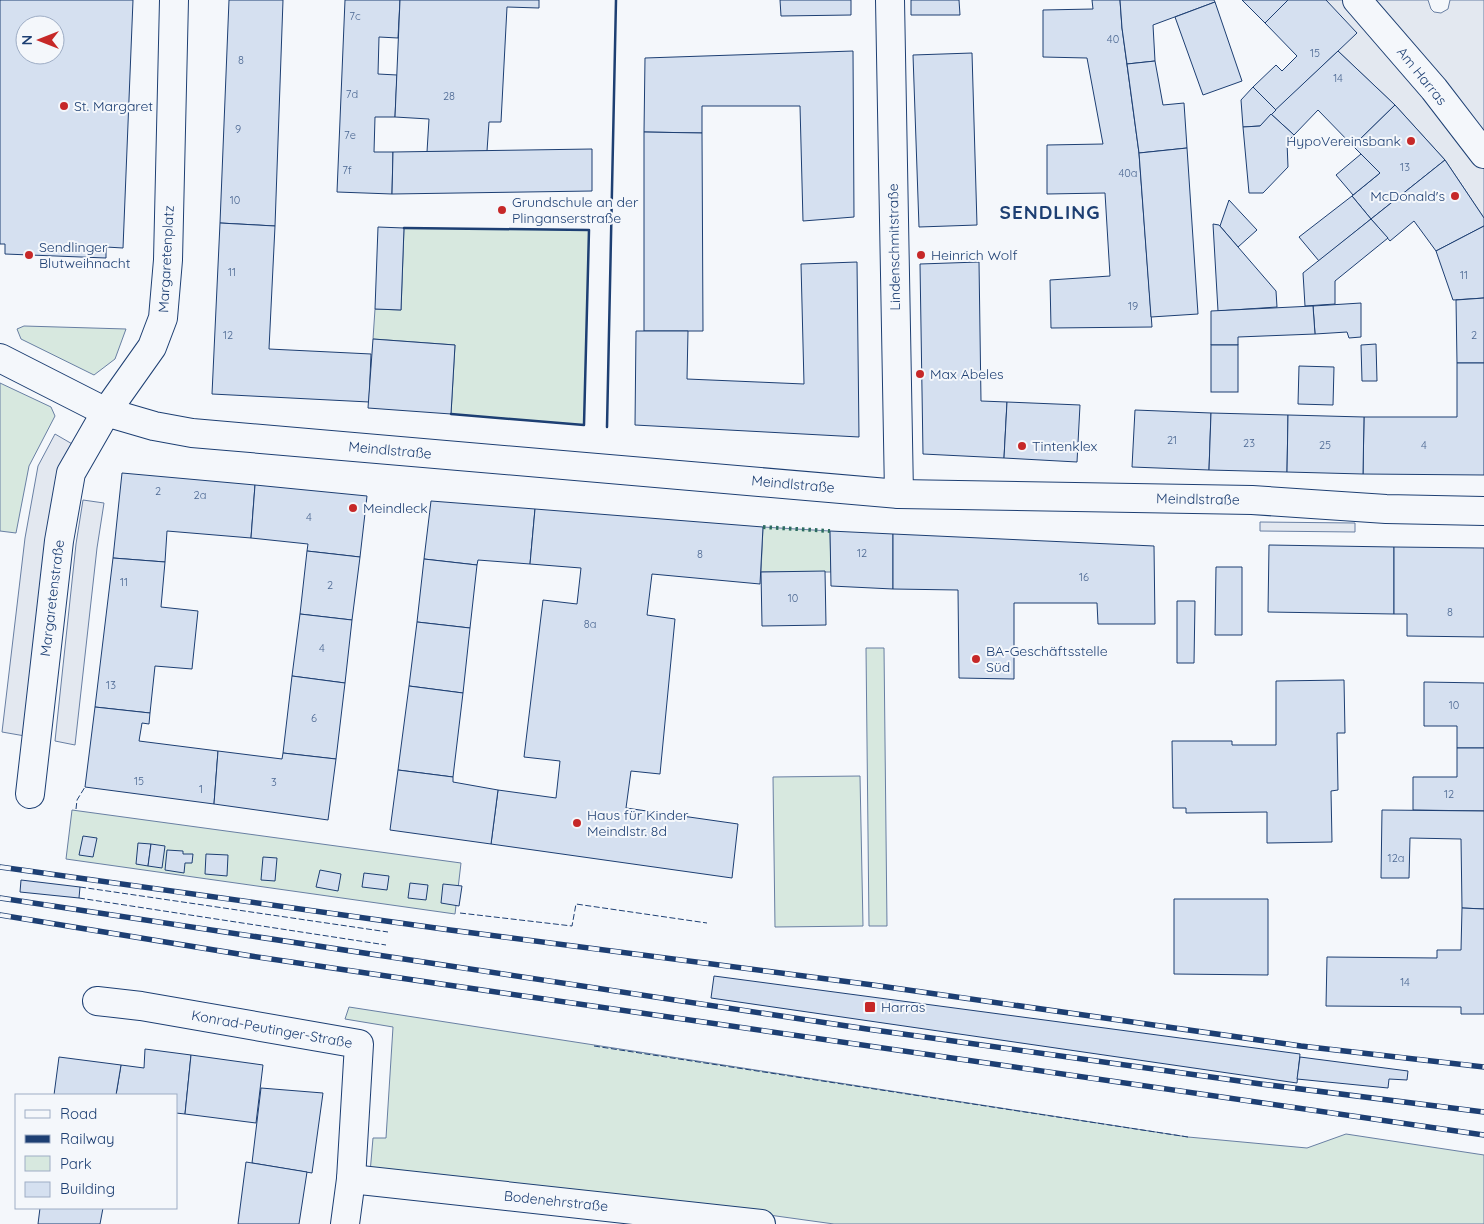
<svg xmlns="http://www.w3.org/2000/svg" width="1484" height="1224" font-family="Quicksand,sans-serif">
<rect width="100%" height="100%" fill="#f4f7fb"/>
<g fill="#d7e8df" stroke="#687fa3">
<polygon points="404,228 589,230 584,425 451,414 455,345 373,339 375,309 401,310"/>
<polygon points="24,326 126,329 115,359 94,375 21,339 17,329"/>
<polygon points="0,383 51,407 55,416 29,466 16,533 0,531"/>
<polygon points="763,527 830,531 831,572 761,572"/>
<polygon points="866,648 884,648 887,926 869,926"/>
<polygon points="860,776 863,926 775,927 773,777"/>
<polygon points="72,810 461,863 455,914 66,859"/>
<polygon points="349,1007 1188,1137 1307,1148 1346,1134 1484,1155 1484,1224 834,1224 769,1215 370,1173 373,1138 386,1138 393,1027 345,1019"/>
</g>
<g fill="#e3e8f0" stroke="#687fa3">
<polygon points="1326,0 1428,0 1431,9 1434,12 1441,13 1448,9 1450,0 1484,0 1484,218 1445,160 1395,105 1338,51"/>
<polygon points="55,434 74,445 25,736 2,732 25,538 38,466"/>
<polygon points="83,500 104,503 97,548 75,745 55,741 76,544"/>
<polygon points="1260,522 1355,523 1355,532 1260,531"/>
</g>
<g fill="#d5e0f0" stroke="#1d3f73" fill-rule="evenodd">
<path d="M0 0H133L123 248 106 247V258L5 254V244H0ZM25 25H55V55H25Z"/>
<polygon points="229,0 283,0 275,226 220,223"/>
<polygon points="345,0 400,0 398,38 379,37 378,74 397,75 395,117 375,117 374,152 393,152 392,194 337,192"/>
<polygon points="400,0 539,0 539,8 507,7 501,122 489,122 487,151 427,152 429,119 395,117"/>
<polygon points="780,0 851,0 851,15 781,16"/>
<polygon points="911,0 959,0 960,15 911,15"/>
<polygon points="1092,0 1120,0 1122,28 1139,153 1152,327 1051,328 1050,280 1110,276 1105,193 1047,194 1047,145 1103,144 1087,58 1043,57 1043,10 1093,9"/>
<polygon points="1120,0 1214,0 1215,2 1153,25 1155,61 1127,64 1122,28"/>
<polygon points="1242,0 1288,0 1265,23"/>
<polygon points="1288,0 1326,0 1357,33 1276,110 1253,87 1276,65 1282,71 1297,56 1265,23"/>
<polygon points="1215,2 1242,81 1203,95 1175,17"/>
<polygon points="853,51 854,217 803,221 800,106 702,106 702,133 644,132 645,58"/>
<polygon points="1338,51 1395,105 1353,146 1318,110 1294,135 1271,114"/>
<polygon points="972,53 977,225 919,227 913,55"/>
<polygon points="1155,61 1163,105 1184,103 1187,148 1139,153 1127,64"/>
<polygon points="1253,87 1276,110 1260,126 1243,127 1241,100"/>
<polygon points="1395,105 1445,160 1371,219 1352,196 1380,173 1353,146"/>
<polygon points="1271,114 1294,135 1287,142 1288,167 1263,193 1249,193 1243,127 1260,126"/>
<polygon points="644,132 702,133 703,331 644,331"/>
<polygon points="1187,148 1198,314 1151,317 1139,153"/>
<polygon points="592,149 592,191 392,194 393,152"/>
<polygon points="1361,154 1380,173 1353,195 1336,175"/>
<polygon points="1445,160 1484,218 1484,226 1436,251 1414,221 1390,241 1371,219"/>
<polygon points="1352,196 1371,219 1319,261 1299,237"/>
<polygon points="1229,200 1257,230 1238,247 1220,226"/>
<polygon points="1371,219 1388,238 1335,281 1335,304 1305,306 1303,273"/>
<polygon points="220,223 275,226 269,349 371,354 369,402 212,394"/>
<polygon points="1213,224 1219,225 1276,291 1277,307 1218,311"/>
<polygon points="1484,226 1484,298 1453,300 1436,251"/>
<polygon points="378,227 404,228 401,310 375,309"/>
<polygon points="857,262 859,437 635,425 636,331 688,331 687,379 804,384 801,264"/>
<polygon points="979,262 981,401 1007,402 1004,458 923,454 920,264"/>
<polygon points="1484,298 1484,363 1457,363 1456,300"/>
<polygon points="1361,303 1361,337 1349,338 1347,332 1315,334 1313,306"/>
<polygon points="1313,306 1315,334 1238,337 1238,345 1211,345 1211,311"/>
<polygon points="373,339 455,345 451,414 368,408"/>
<polygon points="1376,344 1377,381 1362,381 1361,345"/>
<rect x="1211" y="345" width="27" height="47"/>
<polygon points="1457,363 1484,363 1484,475 1363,474 1364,417 1457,417"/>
<polygon points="1299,366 1334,367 1333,405 1298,404"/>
<polygon points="1007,402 1080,405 1077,462 1004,458"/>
<polygon points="1135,410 1211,413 1209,470 1132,467"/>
<polygon points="1211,413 1288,415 1287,472 1209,470"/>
<polygon points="1288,415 1364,417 1363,474 1287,472"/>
<polygon points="122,473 255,485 251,538 167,531 165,562 113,558"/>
<polygon points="255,485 367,496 360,557 307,551 308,544 251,538"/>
<polygon points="431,501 535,509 530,564 478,560 477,565 424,559"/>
<polygon points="535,509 763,527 760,584 652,574 647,615 675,619 660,774 631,771 626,808 738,824 732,878 491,844 498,790 556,798 560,761 524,757 543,600 577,604 581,568 530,564"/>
<polygon points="830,531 893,534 893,589 831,586"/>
<polygon points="893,534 1154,546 1155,624 1098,624 1097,603 1014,603 1014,679 959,678 958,590 893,589"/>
<polygon points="1269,545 1394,547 1394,614 1268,612"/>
<polygon points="1394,547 1484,548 1484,637 1407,636 1407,614 1394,614"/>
<polygon points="307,551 360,557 352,620 300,614"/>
<polygon points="113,558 165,562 161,607 198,611 192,669 155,666 150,713 95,707"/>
<polygon points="424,559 477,565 470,628 417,622"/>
<polygon points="1216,567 1242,567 1242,635 1215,635"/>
<polygon points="825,571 826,625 762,626 761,572"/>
<polygon points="1177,601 1195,601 1194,663 1177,663"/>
<polygon points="300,614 352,620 345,683 292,676"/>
<polygon points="417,622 470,628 463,693 409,686"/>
<polygon points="292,676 345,683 336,759 283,753"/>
<polygon points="1344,680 1345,733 1337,733 1338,790 1331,791 1332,842 1267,843 1267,812 1186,813 1186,808 1173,808 1172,741 1232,741 1232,745 1276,745 1276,681"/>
<polygon points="1424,682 1484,683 1484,748 1457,748 1457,726 1424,726"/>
<polygon points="409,686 463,693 453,777 398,770"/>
<polygon points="95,707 150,713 149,724 142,723 139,741 218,751 214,804 85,787"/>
<polygon points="1457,748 1484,748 1484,811 1413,810 1413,777 1457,777"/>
<polygon points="218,751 282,759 283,753 336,759 328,820 214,804"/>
<polygon points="398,770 453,777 453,782 498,790 491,844 390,830"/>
<polygon points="1382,810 1484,811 1484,909 1462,908 1461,839 1410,838 1409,878 1381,878"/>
<polygon points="83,836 97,838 93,857 79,855"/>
<polygon points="138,843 151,844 148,866 136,864"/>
<polygon points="151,844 165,846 162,868 148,866"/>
<polygon points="167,850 183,851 183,854 193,854 192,863 185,863 184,873 165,870"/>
<polygon points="206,854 228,855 227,876 205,874"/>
<polygon points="263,857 277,858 275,881 261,880"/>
<polygon points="320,870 341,874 338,891 316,887"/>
<polygon points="364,873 389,876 387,890 362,887"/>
<polygon points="21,880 80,887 79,898 20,892"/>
<polygon points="410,883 428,885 426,900 408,898"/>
<polygon points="443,884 462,886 459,906 441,903"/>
<polygon points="1174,899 1268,899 1268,975 1174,974"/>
<polygon points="1462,908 1484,909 1484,1014 1461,1014 1461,1007 1326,1006 1327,957 1437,958 1437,950 1461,950"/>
<polygon points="714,976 1300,1054 1297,1083 711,998"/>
<polygon points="145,1049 191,1055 185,1114 176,1113 176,1095 116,1095 121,1065 144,1068"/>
<polygon points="191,1055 263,1065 256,1123 185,1114"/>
<polygon points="59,1057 121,1065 116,1095 54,1095"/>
<polygon points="1300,1057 1408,1071 1407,1080 1389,1079 1388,1088 1297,1079"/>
<polygon points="261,1088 323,1093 312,1173 252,1163"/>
<polygon points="246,1162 307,1172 299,1224 238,1224"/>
<polygon points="40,1208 103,1208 100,1224 38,1224"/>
</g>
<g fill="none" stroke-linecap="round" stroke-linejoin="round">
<defs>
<g id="minor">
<polyline points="890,0 899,494"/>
<polyline points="1357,0 1434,89 1484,154"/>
<polyline points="0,358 106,412 154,426 192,433 899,494 1252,500 1386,509 1484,511"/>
<polyline points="30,794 59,541 71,473 106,412 152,347 163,318 168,260 174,0"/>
<polyline points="97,1001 141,1006 359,1044 351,1179 345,1224"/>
<polyline points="351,1179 761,1224"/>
</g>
</defs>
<use href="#minor" stroke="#1d3f73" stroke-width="30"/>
<use href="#minor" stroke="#f4f7fb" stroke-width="28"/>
<defs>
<g id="rail">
<polyline points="0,867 450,930 873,985 1301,1046 1484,1067"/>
<polyline points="0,898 867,1029 1261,1084 1484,1112"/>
<polyline points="0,915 251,956 441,984 1484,1135"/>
</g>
</defs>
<use href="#rail" stroke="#1d3f73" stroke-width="5.5"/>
<use href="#rail" stroke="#f4f7fb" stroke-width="4" stroke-dasharray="11" stroke-linecap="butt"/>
<polyline stroke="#2c6c60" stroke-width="4" stroke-dasharray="2.5 4" stroke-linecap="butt" points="763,527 830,531"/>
<g stroke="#1d3f73" stroke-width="1" stroke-dasharray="6 2.5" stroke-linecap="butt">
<polyline points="76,809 77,800 85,787"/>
<polyline points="80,887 388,932"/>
<polyline points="79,898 386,945"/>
<polyline points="460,913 572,926 576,904 707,923"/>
<polyline points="594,1046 1188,1137"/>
</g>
<g stroke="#1d3f73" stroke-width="2.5">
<polyline points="404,228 589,230 584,425 451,414"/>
<polyline points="607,427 616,0"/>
</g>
</g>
<g fill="#c62828" stroke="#f4f7fb" stroke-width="2">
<circle cx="64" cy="106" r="5"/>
<circle cx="1411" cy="141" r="5"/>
<circle cx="1455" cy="196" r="5"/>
<circle cx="502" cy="210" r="5"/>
<circle cx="29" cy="255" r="5"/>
<circle cx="921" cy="255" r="5"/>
<circle cx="920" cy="374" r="5"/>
<circle cx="1022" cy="446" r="5"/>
<circle cx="353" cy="508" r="5"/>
<circle cx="976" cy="659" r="5"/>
<circle cx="577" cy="823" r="5"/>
<rect x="864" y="1001" width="12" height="12" rx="2.5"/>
</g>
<g text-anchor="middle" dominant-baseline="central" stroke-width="4" stroke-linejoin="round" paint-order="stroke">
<g font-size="11" fill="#4b6792">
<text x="355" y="16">7c</text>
<text x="1113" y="39">40</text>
<text x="1315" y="53">15</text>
<text x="241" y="60">8</text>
<text x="1338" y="78">14</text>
<text x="352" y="94">7d</text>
<text x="449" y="96">28</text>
<text x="238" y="129">9</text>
<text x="350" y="135">7e</text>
<text x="1405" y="167">13</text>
<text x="347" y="170">7f</text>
<text x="1128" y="173">40a</text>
<text x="235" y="200">10</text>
<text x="232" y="272">11</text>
<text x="1464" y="275">11</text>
<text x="1133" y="306">19</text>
<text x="228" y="335">12</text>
<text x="1474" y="335">2</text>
<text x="1172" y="440">21</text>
<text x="1249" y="443">23</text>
<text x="1325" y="445">25</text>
<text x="1424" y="445">4</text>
<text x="158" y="491">2</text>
<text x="200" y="495">2a</text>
<text x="309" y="517">4</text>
<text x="862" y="553">12</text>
<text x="700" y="554">8</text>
<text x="1084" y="577">16</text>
<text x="124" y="582">11</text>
<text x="330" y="585">2</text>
<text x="793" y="598">10</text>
<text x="1450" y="612">8</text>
<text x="590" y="624">8a</text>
<text x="322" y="648">4</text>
<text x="111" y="685">13</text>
<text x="1454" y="705">10</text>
<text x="314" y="718">6</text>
<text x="139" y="781">15</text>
<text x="274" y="782">3</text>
<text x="201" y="789">1</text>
<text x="1449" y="794">12</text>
<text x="1396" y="858">12a</text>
<text x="1405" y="982">14</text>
</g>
<g font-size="14" fill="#1d3f73" stroke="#f4f7fb">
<text transform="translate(1422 76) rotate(51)">Am Harras</text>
<text transform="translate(894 247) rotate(-91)">Lindenschmitstraße</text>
<text transform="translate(166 259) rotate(-87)">Margaretenplatz</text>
<text transform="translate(390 450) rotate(5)">Meindlstraße</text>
<text transform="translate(793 484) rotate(5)">Meindlstraße</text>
<text transform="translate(1198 499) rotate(1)">Meindlstraße</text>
<text transform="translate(52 598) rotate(-83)">Margaretenstraße</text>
<text transform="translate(272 1029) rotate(10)">Konrad-Peutinger-Straße</text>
<text transform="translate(556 1201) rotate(6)">Bodenehrstraße</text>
</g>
<g font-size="14" fill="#1d3f73" stroke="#f4f7fb" text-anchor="start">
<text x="74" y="106">St. Margaret</text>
<text x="1401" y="141" text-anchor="end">HypoVereinsbank</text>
<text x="1445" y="196" text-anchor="end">McDonald's</text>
<text x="512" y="202">Grundschule an der<tspan x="512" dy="16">Plinganserstraße</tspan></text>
<text x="39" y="247">Sendlinger<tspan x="39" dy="16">Blutweihnacht</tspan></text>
<text x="931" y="255">Heinrich Wolf</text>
<text x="930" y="374">Max Abeles</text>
<text x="1032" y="446">Tintenklex</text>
<text x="363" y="508">Meindleck</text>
<text x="986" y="651">BA-Geschäftsstelle<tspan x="986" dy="16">Süd</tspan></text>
<text x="587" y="815">Haus für Kinder<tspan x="587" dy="16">Meindlstr. 8d</tspan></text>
<text x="881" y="1007">Harras</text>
</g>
<g font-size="19" font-weight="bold" letter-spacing="1" fill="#1d3f73" stroke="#f4f7fb">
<text x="1050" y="212">SENDLING</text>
</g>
</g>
<rect x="15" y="1094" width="162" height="115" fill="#f4f7fb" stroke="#9eadc5"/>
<rect x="25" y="1110" width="25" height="8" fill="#f4f7fb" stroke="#9eadc5"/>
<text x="60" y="1119" font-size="15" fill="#1d3f73">Road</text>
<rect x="25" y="1135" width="25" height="8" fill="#1d3f73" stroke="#9eadc5"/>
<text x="60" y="1144" font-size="15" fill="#1d3f73">Railway</text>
<rect x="25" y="1156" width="25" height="15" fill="#d7e8df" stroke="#9eadc5"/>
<text x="60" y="1169" font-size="15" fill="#1d3f73">Park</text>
<rect x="25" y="1182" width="25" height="15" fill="#d5e0f0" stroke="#9eadc5"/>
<text x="60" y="1194" font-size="15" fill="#1d3f73">Building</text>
<g transform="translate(40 40) rotate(270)"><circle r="24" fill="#f4f7fb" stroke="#9eadc5"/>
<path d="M0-4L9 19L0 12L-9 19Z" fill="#c62828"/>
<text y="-8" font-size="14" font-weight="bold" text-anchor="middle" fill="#1d3f73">N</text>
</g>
</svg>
